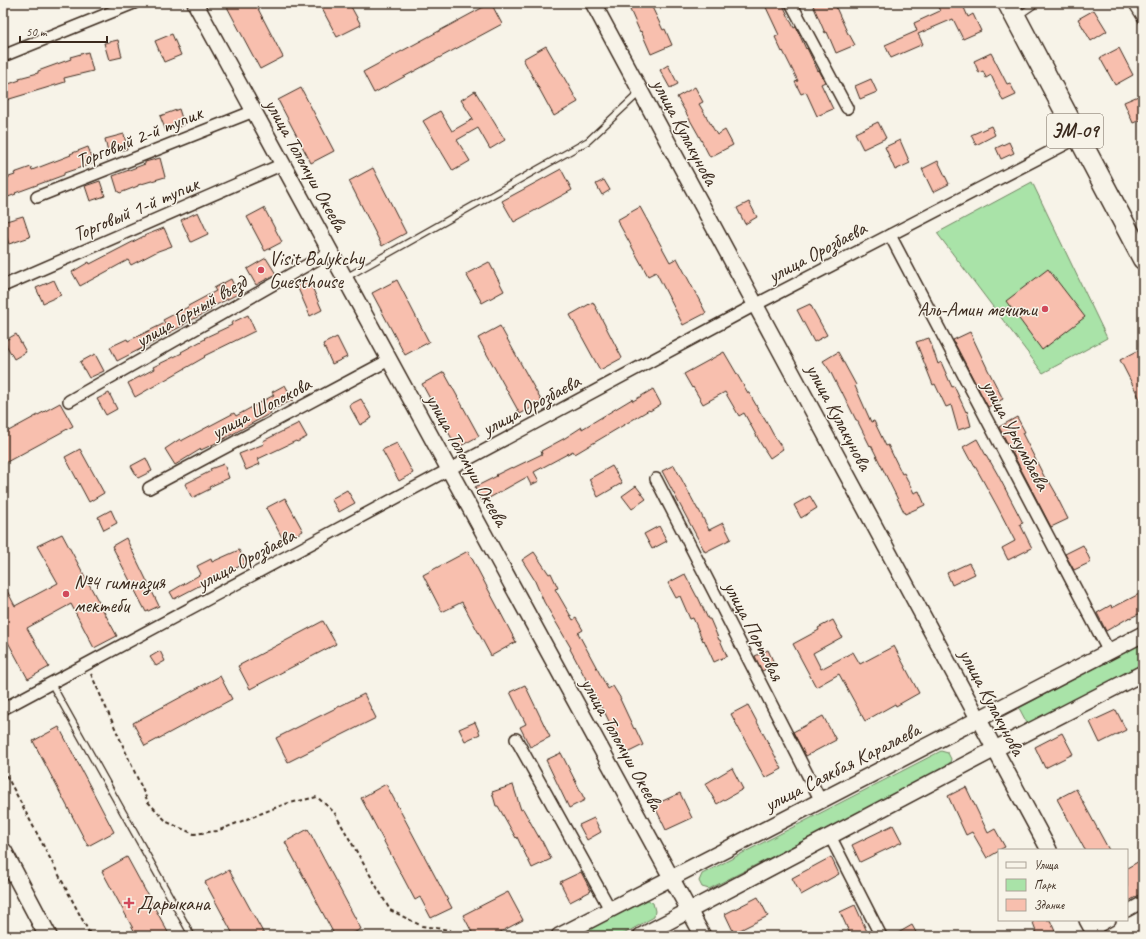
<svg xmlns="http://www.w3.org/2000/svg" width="1146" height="939" font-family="Caveat,sans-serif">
<rect width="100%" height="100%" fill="#f7f3e8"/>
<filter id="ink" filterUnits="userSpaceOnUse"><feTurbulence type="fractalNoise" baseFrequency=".025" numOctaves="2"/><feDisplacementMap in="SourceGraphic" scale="8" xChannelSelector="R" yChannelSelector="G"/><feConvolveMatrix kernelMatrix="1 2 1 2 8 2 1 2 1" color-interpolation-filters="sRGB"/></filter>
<g filter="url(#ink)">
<g fill="#a9e3a8" stroke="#728663">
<polygon points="1032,182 1107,338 1043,373 937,233"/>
<polygon points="1143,643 1143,665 1028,725 1019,708"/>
<polygon points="941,751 948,753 951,759 949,766 709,889 702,887 699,881 702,874"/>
<polygon points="648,900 653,903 655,911 654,917 620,936 573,936"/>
</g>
<g fill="#f8bfae" stroke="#3b2a1e">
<polygon points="225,3 255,3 283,57 260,69"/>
<polygon points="319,3 349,3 361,25 337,37"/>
<polygon points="491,3 502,24 374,93 363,72"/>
<polygon points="627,3 650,3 663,30 665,29 672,45 651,54 641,31 640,32"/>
<polygon points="764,3 782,3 794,28 796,27 806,49 807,48 818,71 819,70 825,82 821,84 833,109 817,116 806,92 801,94 795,82 798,81 783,51 782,52 775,37 779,35"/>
<polygon points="812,3 834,3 848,34 849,34 855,45 836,53 827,32 825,33"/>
<polygon points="936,3 962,3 968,17 973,14 981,31 963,39 953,19 918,34 923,44 891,58 885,45 917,31 914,23 940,11"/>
<polygon points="1094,10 1107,31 1091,41 1078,19"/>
<polygon points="172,34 181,55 164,62 155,41"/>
<polygon points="118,40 122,57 109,60 104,43"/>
<polygon points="546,46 578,102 554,116 523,59"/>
<polygon points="1119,48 1133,75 1115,85 1100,58"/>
<polygon points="88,52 93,71 64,78 65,82 46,88 3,101 3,86 20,80 19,78 38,73 38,71 71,59 70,57"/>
<polygon points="991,53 1007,84 1010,83 1016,95 1003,101 991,75 986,78 983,71 979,73 974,61"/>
<polygon points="668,65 678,84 670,88 660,70"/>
<polygon points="871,79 877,92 860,99 855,86"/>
<polygon points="695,87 703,102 699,104 717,135 725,130 733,145 710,157 698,134 677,97"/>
<polygon points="301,88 334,151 311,163 278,100"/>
<polygon points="475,91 505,140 490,149 478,128 457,140 470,161 453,171 423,121 440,111 452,131 473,119 461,100"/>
<polygon points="1143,94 1143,119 1133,123 1124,102"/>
<polygon points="179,109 184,125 166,131 160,116"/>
<polygon points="878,122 886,138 863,149 855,133"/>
<polygon points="991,126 995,135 976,145 971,135"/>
<polygon points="124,134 127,149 108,153 105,139"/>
<polygon points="900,140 910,163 895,170 885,147"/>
<polygon points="1009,142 1014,153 1001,159 996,148"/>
<polygon points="88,147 94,163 64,173 64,175 15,193 16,194 3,199 3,179 15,175 14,173 31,167 32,170 71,155 70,154"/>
<polygon points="160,158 165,177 138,185 138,186 120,193 119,192 118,192 113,176 145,164 145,162"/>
<polygon points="938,161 949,184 933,192 922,169"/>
<polygon points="373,168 406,233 382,246 349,181"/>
<polygon points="561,169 572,190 514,222 502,201"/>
<polygon points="604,180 610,190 602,195 596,184"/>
<polygon points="100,181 105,196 90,201 85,186"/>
<polygon points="749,202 757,217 745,224 737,208"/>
<polygon points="640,207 670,262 677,258 706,313 683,325 656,272 648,276 617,220"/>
<polygon points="264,208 282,242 265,251 247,217"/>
<polygon points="198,212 208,234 191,242 181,220"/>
<polygon points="23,216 30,237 9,244 3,227 3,222"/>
<polygon points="164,228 172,246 158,251 131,265 128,260 80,286 72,272 89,262 90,264 146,235"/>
<polygon points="266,258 276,274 256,285 247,269"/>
<polygon points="489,262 504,291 482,303 466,274"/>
<polygon points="1048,269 1085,317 1042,350 1006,301"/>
<polygon points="231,279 238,294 210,308 211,310 184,324 184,325 159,338 160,339 117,361 110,347 127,339 128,341 165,323 163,320 188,307 188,306 216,291 214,288"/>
<polygon points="54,280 61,295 43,303 36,288"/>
<polygon points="309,280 322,310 310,316 297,286"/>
<polygon points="397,280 429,342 405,355 372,293"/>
<polygon points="593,302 622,358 600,370 570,315"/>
<polygon points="810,304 827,335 814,342 797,310"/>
<polygon points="248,315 255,331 204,356 205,357 135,397 128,383 154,369 153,367 182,353 181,352 205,339 204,338 232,325 231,323"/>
<polygon points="500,326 542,402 520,414 478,338"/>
<polygon points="970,332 988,370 1003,399 988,407 953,340"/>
<polygon points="16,334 26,352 14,359 4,341"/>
<polygon points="337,337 347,357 332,364 323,344"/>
<polygon points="929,338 938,364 941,362 952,387 954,386 966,412 967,411 971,426 958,430 951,405 946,407 935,384 933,385 916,342"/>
<polygon points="1143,348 1143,405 1120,360"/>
<polygon points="724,352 748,393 749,393 763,417 764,417 773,434 783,449 770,458 761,444 744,413 739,416 725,392 703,404 693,387 692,388 684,374"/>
<polygon points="838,352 856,385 855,386 871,422 874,421 886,446 888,445 902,474 904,473 914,493 919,491 925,505 905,514 871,445 870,446 857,420 856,420 842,392 841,393 830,371 823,361"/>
<polygon points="95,354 104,371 89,378 80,362"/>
<polygon points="444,372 479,436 457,448 422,384"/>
<polygon points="285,385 293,400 270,411 271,413 218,442 201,450 201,449 175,465 165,449 180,439 181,441 234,413 236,416 274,395 272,392"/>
<polygon points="653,389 661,404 650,411 649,410 575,454 573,451 534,472 539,481 531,485 527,477 482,502 475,487 497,476 496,475 512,467 513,468 542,454 541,451 565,438 582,427 582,429 632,399 633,401"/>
<polygon points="109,393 117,409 106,415 97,399"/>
<polygon points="361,399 372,418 360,425 349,405"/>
<polygon points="60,403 73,426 3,464 3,434"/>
<polygon points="1017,417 1025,432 1022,433 1047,482 1049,481 1057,495 1056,495 1068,519 1051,527 999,427"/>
<polygon points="299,423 307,437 297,442 296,441 258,459 260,464 246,470 239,454 264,444 263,441"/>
<polygon points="977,439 989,461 990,461 998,475 1023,523 1020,524 1032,548 1008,560 1002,548 1015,541 997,506 971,459 970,460 963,447"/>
<polygon points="397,443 413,473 399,481 382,450"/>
<polygon points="80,449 104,493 89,502 65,457"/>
<polygon points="146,458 152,471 138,478 131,466"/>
<polygon points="224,464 229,478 209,487 210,489 192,498 185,484 211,471 210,469"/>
<polygon points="674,465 698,510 699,510 709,530 723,523 731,539 705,552 662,471"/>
<polygon points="612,466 622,483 598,497 589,479"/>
<polygon points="636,486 646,499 632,509 622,496"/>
<polygon points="347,490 355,503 339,512 331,499"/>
<polygon points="810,496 817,508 801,518 794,505"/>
<polygon points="285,498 303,531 284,541 266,508"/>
<polygon points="111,510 117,523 104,530 98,517"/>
<polygon points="659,526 667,541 652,549 644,534"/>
<polygon points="62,534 117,636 94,648 71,604 27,628 49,667 28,679 3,633 3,583 15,606 58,583 37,546"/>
<polygon points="126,538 159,606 146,612 112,546"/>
<polygon points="1083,545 1091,562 1074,570 1065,554"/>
<polygon points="239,550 246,563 234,569 233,568 174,599 170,592 201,574 197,566 211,559 212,562"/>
<polygon points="468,551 516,642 491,656 462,602 442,612 423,575"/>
<polygon points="534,552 549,574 551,573 558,588 555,589 573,620 576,618 583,630 578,633 608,689 613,686 621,699 620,699 634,729 635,728 643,745 625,754 603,709 602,709 570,649 571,648 544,602 534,579 522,560"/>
<polygon points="969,563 975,574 952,585 947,573"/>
<polygon points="685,574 697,597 698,597 708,619 710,619 719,640 720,640 727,656 714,662 704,640 703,641 693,618 690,619 680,596 676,598 668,583"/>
<polygon points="1143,592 1143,612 1130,618 1130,617 1106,631 1097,613 1111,605 1112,608"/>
<polygon points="833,620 842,637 813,653 821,669 853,652 860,664 894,646 919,693 896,706 895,704 865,721 839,674 816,687 793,644 819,630 818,628"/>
<polygon points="323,621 336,644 250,689 238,666"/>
<polygon points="768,650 775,665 762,671 755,656"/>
<polygon points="160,651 165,661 156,666 150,657"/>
<polygon points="220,676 232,699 145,746 133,723"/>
<polygon points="525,685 550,737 530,747 520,727 526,724 510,692"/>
<polygon points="364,694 376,718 288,762 276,738"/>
<polygon points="748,705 782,769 765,778 731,714"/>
<polygon points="1116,710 1126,730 1100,743 1090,722"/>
<polygon points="823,716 836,740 806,756 793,732"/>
<polygon points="475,722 480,734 465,741 459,729"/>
<polygon points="59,727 114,832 88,846 33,741"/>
<polygon points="1062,733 1073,754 1045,768 1035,747"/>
<polygon points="561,753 585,800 569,808 546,760"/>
<polygon points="732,768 743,789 717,804 705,784"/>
<polygon points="386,784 452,908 431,918 420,897 415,900 361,798"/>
<polygon points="513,785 521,810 523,809 541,841 542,841 551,859 532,868 517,837 516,838 498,806 496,806 492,792"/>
<polygon points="966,787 988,833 995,829 1005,847 999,850 999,851 987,858 972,832 966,835 948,796"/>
<polygon points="1076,789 1109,850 1085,850 1057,799"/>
<polygon points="680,793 692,818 666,830 654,805"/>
<polygon points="594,818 601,832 587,840 579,825"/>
<polygon points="893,825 902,842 860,862 852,845"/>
<polygon points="308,829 361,929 348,936 335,936 285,842"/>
<polygon points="127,857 170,936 137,936 102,871"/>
<polygon points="831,857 839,874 801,895 792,878"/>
<polygon points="1143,859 1143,893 1127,902 1127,868"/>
<polygon points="229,870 265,936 234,936 205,882"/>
<polygon points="581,872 591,891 570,902 560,882"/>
<polygon points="508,892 523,920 493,936 474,936 463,915"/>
<polygon points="758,897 768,916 734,933 725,914"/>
<polygon points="855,905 869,936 851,936 840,912"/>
<polygon points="1032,920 1050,920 1057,936 1038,936"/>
<polygon points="912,925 918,936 893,936"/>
</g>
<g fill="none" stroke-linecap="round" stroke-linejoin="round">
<defs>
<g id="lane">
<polyline points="1131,3 1143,22"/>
<polyline points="1018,16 1037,3"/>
<polyline points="345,278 588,141 639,93"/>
<polyline points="51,683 192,936"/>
<polyline points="3,877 12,873"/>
</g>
<g id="street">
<polyline points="791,3 847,108"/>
<polyline points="3,56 134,3"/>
<polyline points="37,197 254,111"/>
<polyline points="890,235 1109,652"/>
<polyline points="3,286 283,164"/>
<polyline points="69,401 330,252"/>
<polyline points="656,479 821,801"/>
<polyline points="149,488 389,360"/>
<polyline points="3,709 755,305 1079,137"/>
<polyline points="516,739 610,909"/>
<polyline points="830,836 881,936"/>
<polyline points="1127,911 1143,902"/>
<polyline points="1092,930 1110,920"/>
</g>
<g id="secondary">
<polyline points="195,3 703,936"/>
<polyline points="593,3 1049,850"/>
<polyline points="1087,920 1096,936"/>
<polyline points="559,936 1143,634"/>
<polyline points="641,936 995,749 1143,673"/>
</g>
<polyline id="primary" points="3,851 48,936"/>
<polyline id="highway" points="1008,3 1143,259"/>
</defs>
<use href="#lane" stroke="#3b2a1e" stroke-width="8"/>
<use href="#street" stroke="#3b2a1e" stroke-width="14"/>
<use href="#secondary" stroke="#3b2a1e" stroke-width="18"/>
<use href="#primary" stroke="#3b2a1e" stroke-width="20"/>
<use href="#highway" stroke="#3b2a1e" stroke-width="23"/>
<g stroke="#3b2a1e" stroke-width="2" stroke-dasharray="4 3" stroke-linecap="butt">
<polyline points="91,674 148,802 167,822 194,834 217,831 285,804 317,797 334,812 390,910 422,926 450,930 453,936"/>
<polyline points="3,769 91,936"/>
</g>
<use href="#lane" stroke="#f7f3e8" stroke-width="5.5"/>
<use href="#street" stroke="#f7f3e8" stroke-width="11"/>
<use href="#secondary" stroke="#f7f3e8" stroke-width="15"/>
<use href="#primary" stroke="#f7f3e8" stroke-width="17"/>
<use href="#highway" stroke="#f7f3e8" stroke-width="20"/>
</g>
</g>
<g fill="#d1495b" stroke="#f7f3e8" stroke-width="1.5">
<circle cx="261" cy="270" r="4"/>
<circle cx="1045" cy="309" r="4"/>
<circle cx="66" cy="594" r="4"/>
<path d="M127 897h4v4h4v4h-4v4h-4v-4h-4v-4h4z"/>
</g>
<g text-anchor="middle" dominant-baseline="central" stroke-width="3" stroke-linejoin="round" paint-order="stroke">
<rect fill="#f7f3e8" stroke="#73665b" stroke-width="1" x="1047" y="114" width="56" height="34" rx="3"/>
<g font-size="19" font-weight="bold" fill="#3b2a1e">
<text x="1075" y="131">ЭМ-09</text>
</g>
<g font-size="20" fill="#3b2a1e" stroke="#f7f3e8">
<text transform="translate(685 132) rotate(62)">улица Кулакунова</text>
<text transform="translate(139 137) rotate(-22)">Торговый 2-й тупик</text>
<text transform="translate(306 165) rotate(61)">улица Толомуш Океева</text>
<text transform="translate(136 209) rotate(-23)">Торговый 1-й тупик</text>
<text transform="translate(817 252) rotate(-28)">улица Орозбаева</text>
<text transform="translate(191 311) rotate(-30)">улица Горный въезд</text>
<text transform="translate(531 405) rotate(-28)">улица Орозбаева</text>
<text transform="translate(261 408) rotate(-28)">улица Шопокова</text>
<text transform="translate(839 417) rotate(62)">улица Кулакунова</text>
<text transform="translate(1016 435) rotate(62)">улица Уркумбаева</text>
<text transform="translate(467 460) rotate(61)">улица Толомуш Океева</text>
<text transform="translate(246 559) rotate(-28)">улица Орозбаева</text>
<text transform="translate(754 631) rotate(63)">улица Портовая</text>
<text transform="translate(992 702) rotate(62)">улица Кулакунова</text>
<text transform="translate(622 744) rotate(61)">улица Толомуш Океева</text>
<text transform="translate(842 767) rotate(-27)">улица Саякбая Каралаева</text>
</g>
<g font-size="20" fill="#3b2a1e" stroke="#f7f3e8" text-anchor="start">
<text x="269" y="258">Visit Balykchy<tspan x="269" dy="23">Guesthouse</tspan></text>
<text x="1037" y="309" text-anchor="end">Аль-Амин мечити</text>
<text x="74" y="582">№4 гимназия<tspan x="74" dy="23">мектеби</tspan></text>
<text x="137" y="903">Дарыкана</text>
</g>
</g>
<rect width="1146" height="939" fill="none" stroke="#f7f3e8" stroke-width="16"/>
<rect x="8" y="8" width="1130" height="923" fill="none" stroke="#3b2a1e" stroke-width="1.5" filter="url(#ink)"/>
<rect x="998" y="849" width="130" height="72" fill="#f7f3e8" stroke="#aca397"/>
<rect x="1006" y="862" width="20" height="6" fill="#f7f3e8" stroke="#aca397"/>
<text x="1034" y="869" font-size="12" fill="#3b2a1e">Улица</text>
<rect x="1006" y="879" width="20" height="12" fill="#a9e3a8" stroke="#aca397"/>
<text x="1034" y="889" font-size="12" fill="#3b2a1e">Парк</text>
<rect x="1006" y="899" width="20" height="12" fill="#f8bfae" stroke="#aca397"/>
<text x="1034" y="909" font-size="12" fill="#3b2a1e">Здание</text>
<path d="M20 36v6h87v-6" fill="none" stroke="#3b2a1e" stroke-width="2"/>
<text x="26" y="36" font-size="12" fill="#3b2a1e" stroke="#f7f3e8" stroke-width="3" paint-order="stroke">50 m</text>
</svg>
